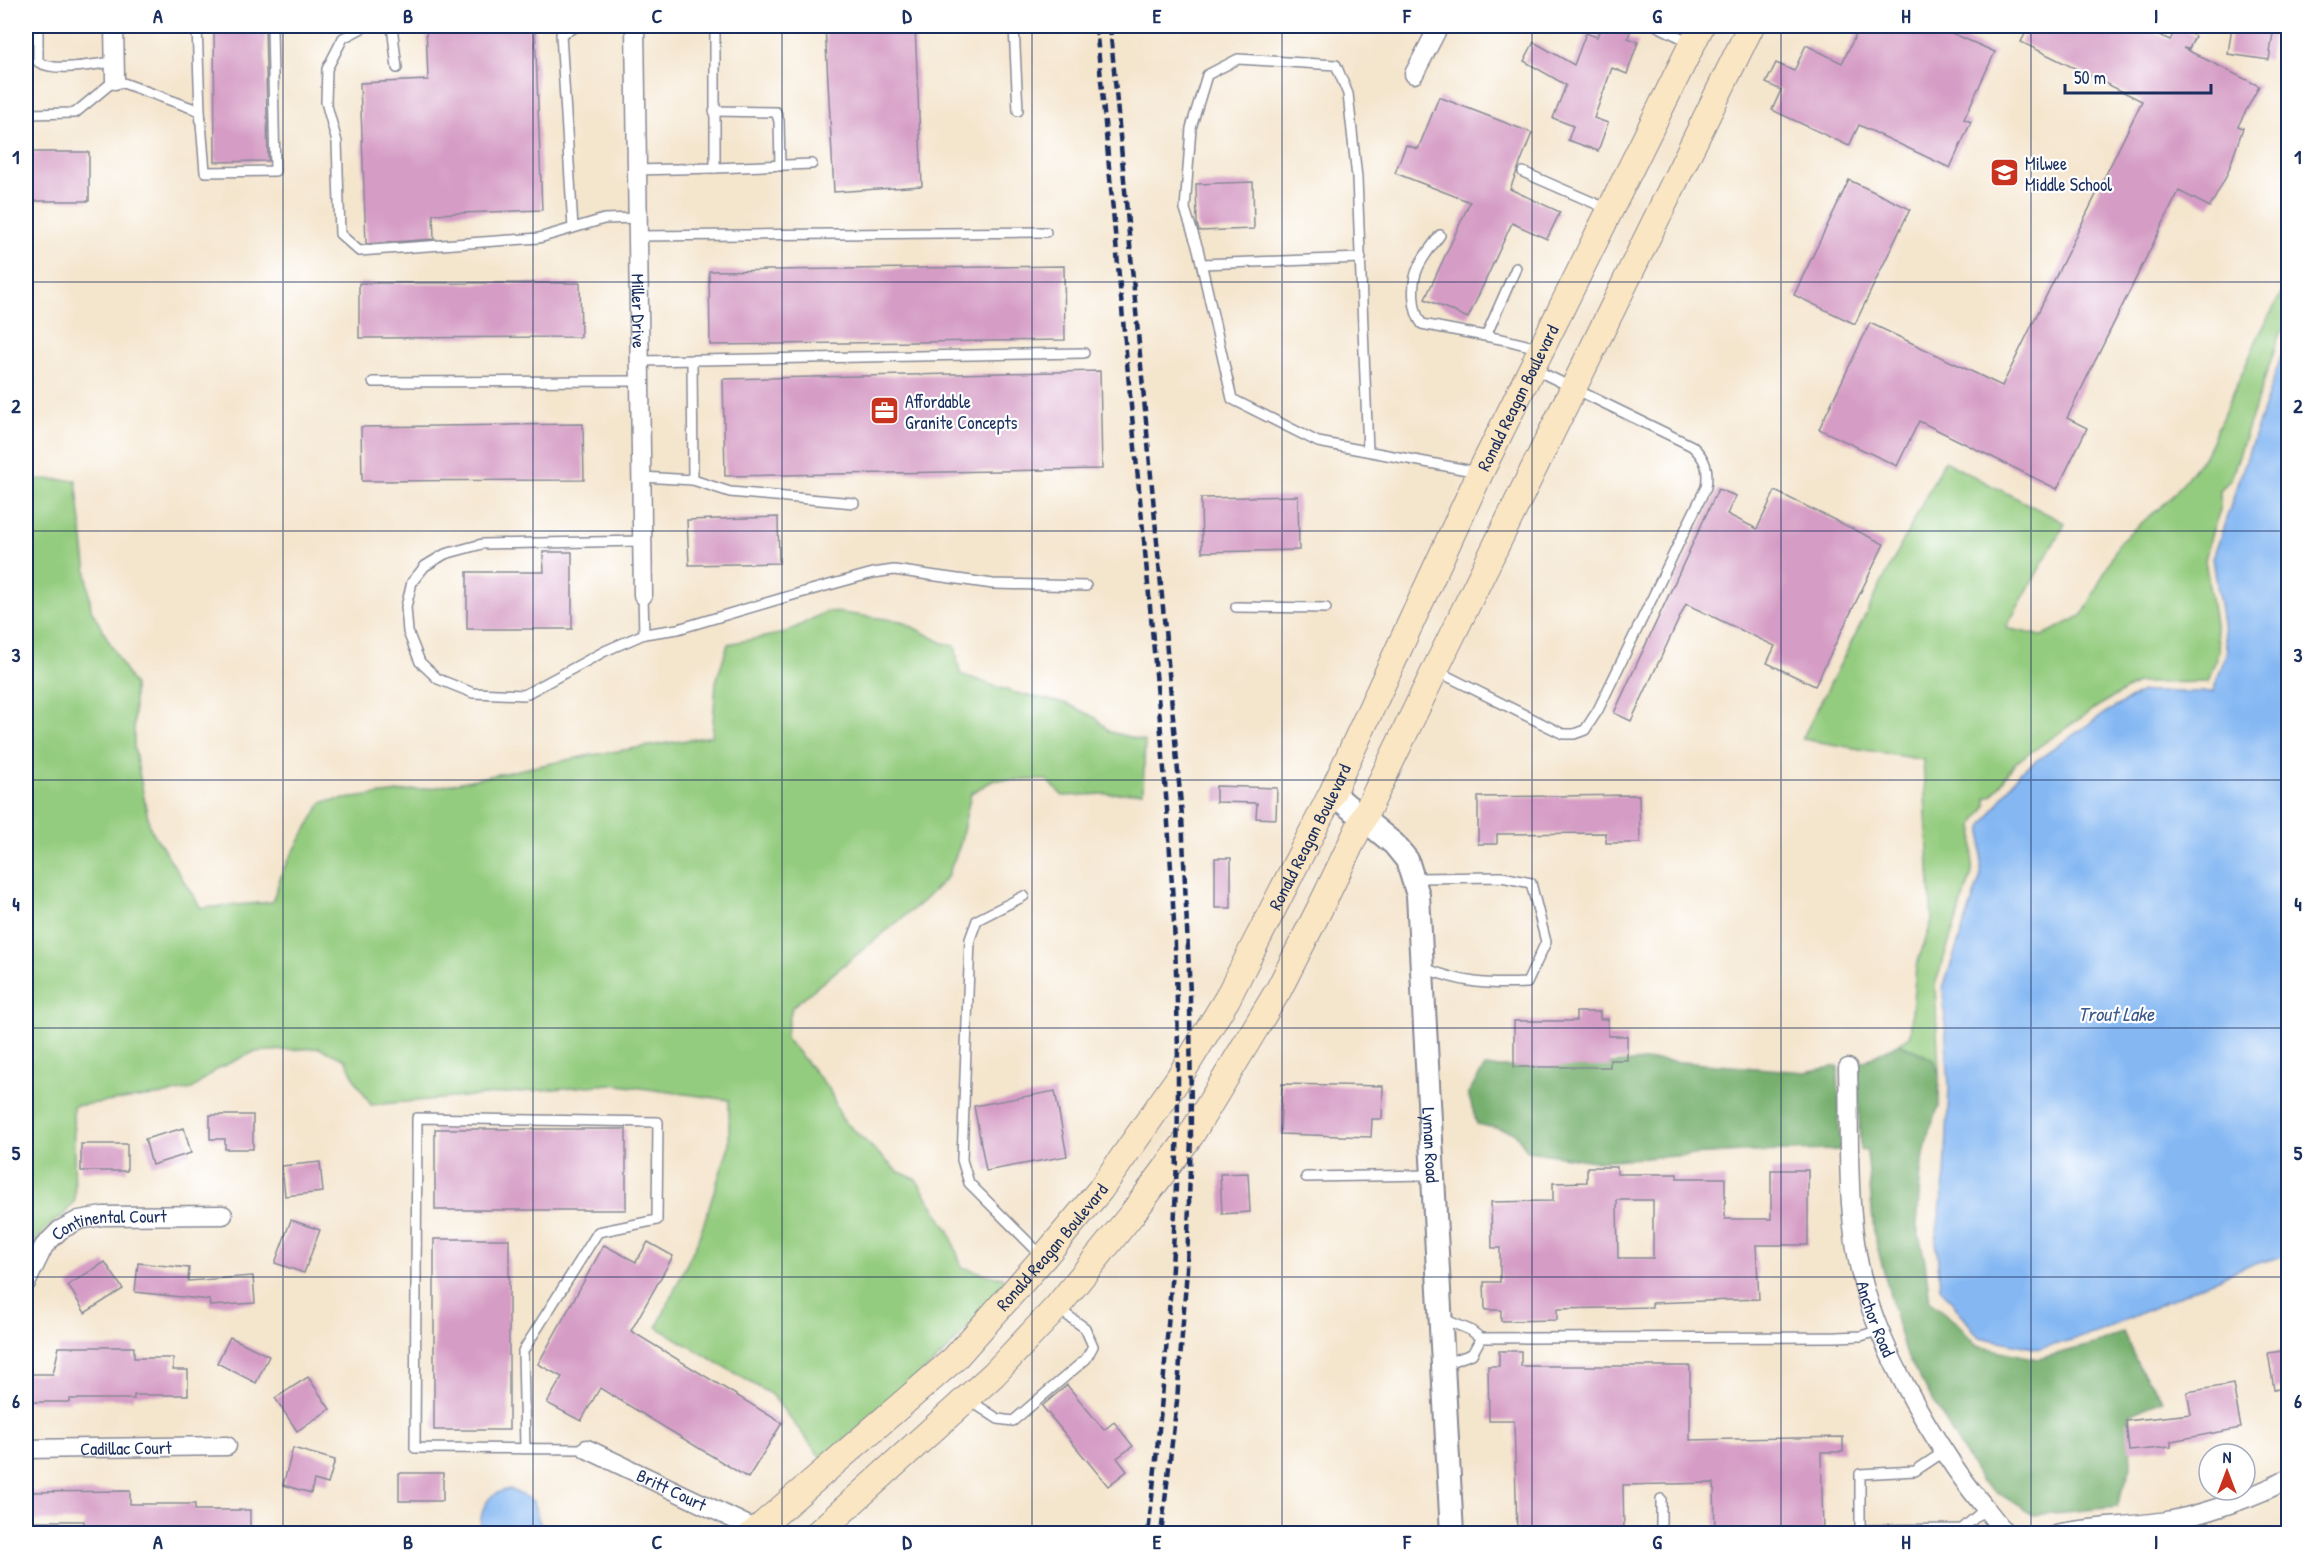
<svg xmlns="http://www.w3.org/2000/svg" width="2314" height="1559" font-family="'Patrick Hand',sans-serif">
<rect width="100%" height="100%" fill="#fff"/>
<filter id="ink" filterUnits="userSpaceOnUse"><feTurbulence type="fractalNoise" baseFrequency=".0167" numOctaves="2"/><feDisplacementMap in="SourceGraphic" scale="12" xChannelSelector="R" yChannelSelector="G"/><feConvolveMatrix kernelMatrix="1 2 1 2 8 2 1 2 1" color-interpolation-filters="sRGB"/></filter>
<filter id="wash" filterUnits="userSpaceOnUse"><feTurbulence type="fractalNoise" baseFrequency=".008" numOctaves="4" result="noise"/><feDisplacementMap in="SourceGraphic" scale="24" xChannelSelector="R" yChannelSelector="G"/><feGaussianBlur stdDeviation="1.35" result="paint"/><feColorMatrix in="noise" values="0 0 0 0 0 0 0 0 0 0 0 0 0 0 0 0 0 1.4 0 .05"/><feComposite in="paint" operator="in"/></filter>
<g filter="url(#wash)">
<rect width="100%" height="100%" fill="#f4e5cd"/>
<g fill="#94cc7f" stroke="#587e6e" stroke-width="1.5">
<polygon points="2288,281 2288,323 2280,333 2231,479 2220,490 2220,510 2211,535 2205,560 2219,650 2208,682 2138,683 2100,705 2015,763 1993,795 1986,798 1986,806 1974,824 1972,873 1935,985 1939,1073 1932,1059 1899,1043 1910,1036 1916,967 1932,921 1923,760 1802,739 1944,461 2065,523 2006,628 2042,636 2083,615 2120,541 2169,500 2206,454 2259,335"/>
<polygon points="26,479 76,480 91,609 134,686 134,747 150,828 201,908 272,902 284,868 322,802 437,787 586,756 712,736 716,682 728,644 785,633 827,611 901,621 943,643 955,645 960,674 1015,693 1068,704 1096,718 1110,732 1145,741 1143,792 1063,796 1047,780 994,780 971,793 960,845 947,877 922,902 792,1007 785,1037 829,1089 842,1119 897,1171 916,1179 949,1231 962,1267 996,1277 1002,1276 1006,1285 947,1351 822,1459 772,1395 657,1327 699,1238 729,1146 729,1100 611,1084 371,1105 355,1080 346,1060 319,1048 254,1052 219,1068 192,1089 161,1095 73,1106 75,1200 63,1216 53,1222 38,1238 26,1261"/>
</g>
<g fill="#77b06e" stroke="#497066" stroke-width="1.5">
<polygon points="1899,1043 1932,1059 1939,1073 1939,1107 1929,1131 1921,1170 1917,1226 1925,1261 1930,1302 1957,1323 1977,1346 2038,1359 2098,1343 2123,1332 2139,1367 2163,1400 2129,1414 2131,1467 2117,1507 2033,1515 1981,1482 1905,1353 1874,1234 1867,1150 1860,1150 1858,1063 1865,1061"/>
<polygon points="1655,1060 1805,1072 1838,1066 1840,1150 1742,1152 1594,1161 1528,1151 1514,1132 1477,1124 1468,1093 1485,1067 1588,1066"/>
</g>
<g fill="#85b8f3" stroke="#5074a8" stroke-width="1.5">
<polygon points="2288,336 2288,1255 2244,1267 2096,1333 2039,1349 1979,1337 1940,1287 1936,1239 1945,1175 1949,1088 1943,988 1981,875 1982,827 2020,772 2105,713 2142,692 2213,692 2227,651 2213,558"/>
<path d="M510 1489 533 1501 539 1521 548 1533H480C480 1510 485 1493 510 1489Z"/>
</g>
<g id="blocks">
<g fill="#d59cc5" fill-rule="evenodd">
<polygon points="214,26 265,26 268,161 215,162"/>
<polygon points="426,26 535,26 542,210 433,214 434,239 366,244 360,83 428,80"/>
<polygon points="825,26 915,26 922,186 834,192"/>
<polygon points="1601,26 1632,26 1628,38 1638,42 1627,74 1612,68 1594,118 1608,123 1598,151 1568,140 1573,126 1553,118 1566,85 1524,61 1534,42 1574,65 1586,33 1597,37"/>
<polygon points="1860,26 1936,26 1995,52 1964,119 1971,122 1950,168 1859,125 1849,146 1772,110 1781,90 1766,83 1776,63 1794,71 1806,45 1842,63"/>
<polygon points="2029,26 2140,26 2170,40 2177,27 2195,36 2189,49 2183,48 2259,86 2238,126 2243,128 2227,175 2210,207 2179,191 2067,418 2087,428 2057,489 1919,421 1897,466 1819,429 1870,323 2002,386 2142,101 2021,42"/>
<polygon points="2232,26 2274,26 2269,60 2228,54"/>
<polygon points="1439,97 1532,133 1510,189 1560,212 1547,239 1512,223 1468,318 1425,299 1470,202 1395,173 1406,145 1418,149"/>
<rect x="26" y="152" width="63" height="49"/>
<polygon points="1849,180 1910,209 1855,324 1794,295"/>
<polygon points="1253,182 1254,229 1199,231 1197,224 1196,184"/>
<polygon points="1064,266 1065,340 710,345 709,271"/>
<polygon points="359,283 580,283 581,337 359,338"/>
<polygon points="1100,371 1102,469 725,476 723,379"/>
<polygon points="583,424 584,480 362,481 361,427"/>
<polygon points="1718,489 1736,496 1727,514 1757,529 1775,491 1884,544 1815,686 1767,663 1775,646 1686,604 1631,721 1614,713"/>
<polygon points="1298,496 1299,550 1202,552 1201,498"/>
<polygon points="778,517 779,563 689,565 687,520"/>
<polygon points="543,552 572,552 572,629 467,629 467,572 544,572"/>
<polygon points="1216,786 1277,788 1276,819 1256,818 1257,803 1216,802"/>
<polygon points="1639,795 1640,843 1606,843 1606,833 1497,834 1497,844 1478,844 1478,797"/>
<rect x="1215" y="858" width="16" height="50"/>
<polygon points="1576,1012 1600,1012 1600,1019 1608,1019 1608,1036 1627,1036 1627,1060 1610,1060 1610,1067 1514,1067 1514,1021 1576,1021"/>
<polygon points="1282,1084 1383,1086 1382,1119 1372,1119 1371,1137 1280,1134"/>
<polygon points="1055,1091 1067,1156 986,1171 974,1106"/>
<polygon points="210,1115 253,1115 253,1149 225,1149 225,1139 210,1139"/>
<polygon points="184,1128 191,1153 152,1165 145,1139"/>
<rect x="435" y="1129" width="191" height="81"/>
<rect x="81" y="1144" width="46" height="27"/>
<polygon points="320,1162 323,1192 285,1196 282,1166"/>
<path d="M1587 1167H1617V1174H1677V1178H1725V1219H1771V1170H1808V1245H1756L1759 1299 1652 1303V1307L1557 1309V1320L1501 1321V1310H1485L1484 1282H1500V1248H1492L1491 1202 1553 1201V1183L1587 1182ZM1617 1200H1653V1258H1618Z"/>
<polygon points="1248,1173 1250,1212 1222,1214 1220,1174"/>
<polygon points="291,1220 320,1230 304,1273 275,1263"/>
<rect x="434" y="1239" width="75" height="191"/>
<polygon points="648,1242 673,1256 631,1331 782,1423 748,1478 600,1388 581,1421 547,1403 562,1377 538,1364 604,1245 636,1262"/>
<polygon points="105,1262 123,1289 85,1313 68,1285"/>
<polygon points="138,1263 189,1268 188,1281 253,1276 255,1303 210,1306 209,1300 135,1292"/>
<polygon points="230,1337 269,1356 256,1383 217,1363"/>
<polygon points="59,1347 134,1347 134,1358 173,1358 173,1370 188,1370 188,1395 134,1395 134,1399 70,1399 70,1402 26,1402 26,1374 53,1374"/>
<polygon points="2289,1350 2289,1386 2274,1389 2268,1353"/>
<polygon points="1499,1351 1521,1351 1521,1366 1690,1366 1690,1440 1843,1437 1843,1452 1821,1452 1823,1533 1715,1533 1714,1483 1623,1485 1624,1533 1517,1533 1514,1421 1489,1421 1488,1366 1499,1366"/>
<polygon points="308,1377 330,1409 297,1431 275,1398"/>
<polygon points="2233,1384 2241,1428 2171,1441 2171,1447 2129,1451 2126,1421 2191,1414 2187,1392"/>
<polygon points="1067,1385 1104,1430 1114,1422 1133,1446 1117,1458 1127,1471 1108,1486 1042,1406"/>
<polygon points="293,1448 335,1460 328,1484 314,1480 311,1493 283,1485"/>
<rect x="399" y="1473" width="44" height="28"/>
<polygon points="130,1491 130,1504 195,1504 195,1510 250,1510 250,1533 208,1533 208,1531 84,1533 84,1521 26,1521 26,1492"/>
</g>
</g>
</g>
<g filter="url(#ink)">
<use href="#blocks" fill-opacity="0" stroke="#888a96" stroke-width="1.5"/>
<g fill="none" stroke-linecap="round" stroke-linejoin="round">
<defs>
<g id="service">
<path d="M38 26V62C56 73 93 64 114 62"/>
<polyline points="197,26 200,111"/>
<polyline points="366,26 343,38 327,69 326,102 337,142 340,234 359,251 539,238 604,219 638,218"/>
<polyline points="392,26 397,68"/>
<polyline points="1014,26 1018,111"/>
<polyline points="1657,26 1690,42"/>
<polyline points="714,111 776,112 779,121 780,166"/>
<polyline points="26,114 75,113 115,80 200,111 205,172 275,171 272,26"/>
<polyline points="715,168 812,164"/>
<polyline points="637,170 715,168 715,26"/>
<polyline points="1523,172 1608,209"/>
<polyline points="573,228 561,34 578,26"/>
<path d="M1440 235C1433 245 1423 256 1418 268 1411 283 1412 311 1422 324L1506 340 1538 348"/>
<polyline points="638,236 1046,232"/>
<polyline points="1202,264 1361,258"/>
<polyline points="1486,336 1516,268"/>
<polyline points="640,361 1084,353"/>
<polyline points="373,382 640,381"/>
<polyline points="1368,451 1357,178 1348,94 1336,65 1238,59 1207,75 1191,128 1185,209 1198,249 1232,399 1318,442 1478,472"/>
<polyline points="642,477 693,480 692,360"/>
<polyline points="693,480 730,492 854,503"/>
<polyline points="642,541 482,544 445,554 425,566 412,582 406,607 408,632 420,662 438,679 473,693 524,695 605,651 644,634 643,595"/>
<polyline points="1236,607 1326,608"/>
<polyline points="644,634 678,629 793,595 873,573 894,570 993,584 1086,586"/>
<path d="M1437 671 1563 734H1574L1585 730 1598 710 1706 487C1709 469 1706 459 1692 446L1534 369"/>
<path d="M1415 878 1502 877 1531 883 1546 942 1527 983C1485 985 1463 983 1424 968"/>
<polyline points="1024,896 977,920 970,939 962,1160 969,1183 1042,1256"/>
<polyline points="1306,1177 1433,1175"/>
<polyline points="1441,1318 1470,1330 1481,1338 1837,1337 1861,1336 1880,1330"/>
<polyline points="1444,1364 1472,1354 1481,1338"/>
<polyline points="969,1400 998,1419 1013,1421 1086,1359 1093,1346 1085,1328 1057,1308"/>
<polyline points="525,1449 523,1351 598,1232 657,1220 658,1122 417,1118 415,1448 587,1449"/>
<polyline points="1661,1499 1661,1534"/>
<polyline points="1860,1530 1860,1474 1915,1471 1945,1451"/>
<polyline points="1860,1534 1860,1530 1962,1529 1986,1508"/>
</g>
<g id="minor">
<polyline points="114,26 115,80"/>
<path id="s1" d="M635 26 643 595"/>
<polyline points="1414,74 1439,26"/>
<path id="s2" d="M1848 1068C1850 1138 1845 1218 1864 1286 1880 1345 1919 1415 1953 1465 1969 1489 1988 1511 2006 1534"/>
<path id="s3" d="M26 1283 44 1246 60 1230 79 1220 103 1216 223 1215"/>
<path id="s4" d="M26 1449 227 1446"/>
<path id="s5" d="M587 1449 757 1530"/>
<path d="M2056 1534C2093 1526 2130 1527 2167 1521 2197 1516 2263 1495 2288 1478"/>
</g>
<g id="tertiary">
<path id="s6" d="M1332 793 1394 844 1407 860 1418 895 1452 1534"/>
</g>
<g id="secondary">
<path id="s7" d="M752 1534 954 1359 1044 1257 1100 1190 1178 1079 1227 999 1332 793 1480 473 1701 26"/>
<polyline points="817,1534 994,1374 1057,1307 1132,1214 1191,1135 1279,989 1322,904 1435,670 1751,26"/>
</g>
</defs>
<use href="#service" stroke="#888a96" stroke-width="12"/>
<use href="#minor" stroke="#888a96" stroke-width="21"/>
<use href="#tertiary" stroke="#888a96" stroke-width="26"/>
<use href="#secondary" stroke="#888a96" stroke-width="28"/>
<use href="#service" stroke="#fff" stroke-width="9"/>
<use href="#minor" stroke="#fff" stroke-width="18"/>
<use href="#tertiary" stroke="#fff" stroke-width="22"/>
<use href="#secondary" stroke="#fbe6c3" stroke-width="26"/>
<g stroke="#1b2f5e" stroke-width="4.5" stroke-dasharray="9 4.5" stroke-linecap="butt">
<path d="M1096 26C1112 197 1127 369 1144 540 1160 719 1178 899 1178 1079 1178 1231 1165 1382 1148 1534"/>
<polyline points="1110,26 1182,816 1190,995 1191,1135 1187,1269 1177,1401 1161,1534"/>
</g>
</g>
</g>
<path fill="none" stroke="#1b2f5e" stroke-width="1.5" stroke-opacity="0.55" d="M283 26V1534M533 26V1534M782 26V1534M1032 26V1534M1282 26V1534M1532 26V1534M1781 26V1534M2031 26V1534M26 282H2288M26 531H2288M26 780H2288M26 1028H2288M26 1277H2288"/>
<defs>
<symbol id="school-square" viewBox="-11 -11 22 22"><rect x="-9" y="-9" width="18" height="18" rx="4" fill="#c8321e" stroke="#fff"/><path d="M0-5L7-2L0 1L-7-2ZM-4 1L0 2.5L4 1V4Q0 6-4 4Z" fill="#fff"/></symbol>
<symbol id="office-square" viewBox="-11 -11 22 22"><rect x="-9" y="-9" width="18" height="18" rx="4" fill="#c8321e" stroke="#fff"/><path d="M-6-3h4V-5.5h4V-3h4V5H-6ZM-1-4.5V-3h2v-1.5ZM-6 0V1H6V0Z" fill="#fff"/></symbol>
</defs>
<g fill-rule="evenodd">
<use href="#school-square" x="1988" y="156" width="33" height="33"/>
<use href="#office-square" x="868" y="394" width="33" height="33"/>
</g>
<g text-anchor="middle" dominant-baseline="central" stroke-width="4.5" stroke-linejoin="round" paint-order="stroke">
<g font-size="18" fill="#1b2f5e" stroke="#fff" text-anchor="start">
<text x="2025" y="163">Milwee<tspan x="2025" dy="21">Middle School</tspan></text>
<text x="905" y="401">Affordable<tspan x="905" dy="21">Granite Concepts</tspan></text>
</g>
<g font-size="18" fill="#1b2f5e" stroke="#fff">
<text stroke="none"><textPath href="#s1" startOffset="285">Miller Drive</textPath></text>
<text stroke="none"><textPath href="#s7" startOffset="1388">Ronald Reagan Boulevard</textPath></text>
<text stroke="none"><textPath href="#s7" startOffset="902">Ronald Reagan Boulevard</textPath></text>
<text stroke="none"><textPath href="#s6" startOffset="388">Lyman Road</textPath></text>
<text stroke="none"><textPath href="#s3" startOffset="114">Continental Court</textPath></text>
<text stroke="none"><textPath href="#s7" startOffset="416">Ronald Reagan Boulevard</textPath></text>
<text stroke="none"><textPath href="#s2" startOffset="254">Anchor Road</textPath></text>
<text stroke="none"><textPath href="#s4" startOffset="100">Cadillac Court</textPath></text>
<text stroke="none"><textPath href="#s5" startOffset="94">Britt Court</textPath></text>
</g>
<g font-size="20" font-style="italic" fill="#3b588b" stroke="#fff">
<text x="2116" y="1013">Trout Lake</text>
</g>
</g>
<rect width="2314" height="1559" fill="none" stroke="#fff" stroke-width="66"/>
<g transform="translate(2227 1472)"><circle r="28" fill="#ffffff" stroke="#a4acbf" stroke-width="1.5"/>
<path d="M0-4.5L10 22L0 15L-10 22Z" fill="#c8321e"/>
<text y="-9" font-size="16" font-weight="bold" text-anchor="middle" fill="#1b2f5e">N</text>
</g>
<path d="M2065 84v9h146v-9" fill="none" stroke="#1b2f5e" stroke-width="3"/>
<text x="2074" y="84" font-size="18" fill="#1b2f5e" stroke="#ffffff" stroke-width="4.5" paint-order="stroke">50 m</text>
<rect x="33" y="33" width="2248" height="1493" fill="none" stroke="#1b2f5e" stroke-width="2"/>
<g font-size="20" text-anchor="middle" font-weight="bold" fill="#1b2f5e">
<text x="158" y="23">A</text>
<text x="408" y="23">B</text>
<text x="657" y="23">C</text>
<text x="907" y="23">D</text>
<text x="1157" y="23">E</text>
<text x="1407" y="23">F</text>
<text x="1657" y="23">G</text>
<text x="1906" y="23">H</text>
<text x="2156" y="23">I</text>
<text x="16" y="164">1</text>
<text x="2298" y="164">1</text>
<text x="16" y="413">2</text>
<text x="2298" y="413">2</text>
<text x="16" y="662">3</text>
<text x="2298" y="662">3</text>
<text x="16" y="911">4</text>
<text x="2298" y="911">4</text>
<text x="16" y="1160">5</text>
<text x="2298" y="1160">5</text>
<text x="16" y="1408">6</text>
<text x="2298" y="1408">6</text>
<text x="158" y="1549">A</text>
<text x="408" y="1549">B</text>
<text x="657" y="1549">C</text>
<text x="907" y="1549">D</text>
<text x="1157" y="1549">E</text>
<text x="1407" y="1549">F</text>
<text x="1657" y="1549">G</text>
<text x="1906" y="1549">H</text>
<text x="2156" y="1549">I</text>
</g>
</svg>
